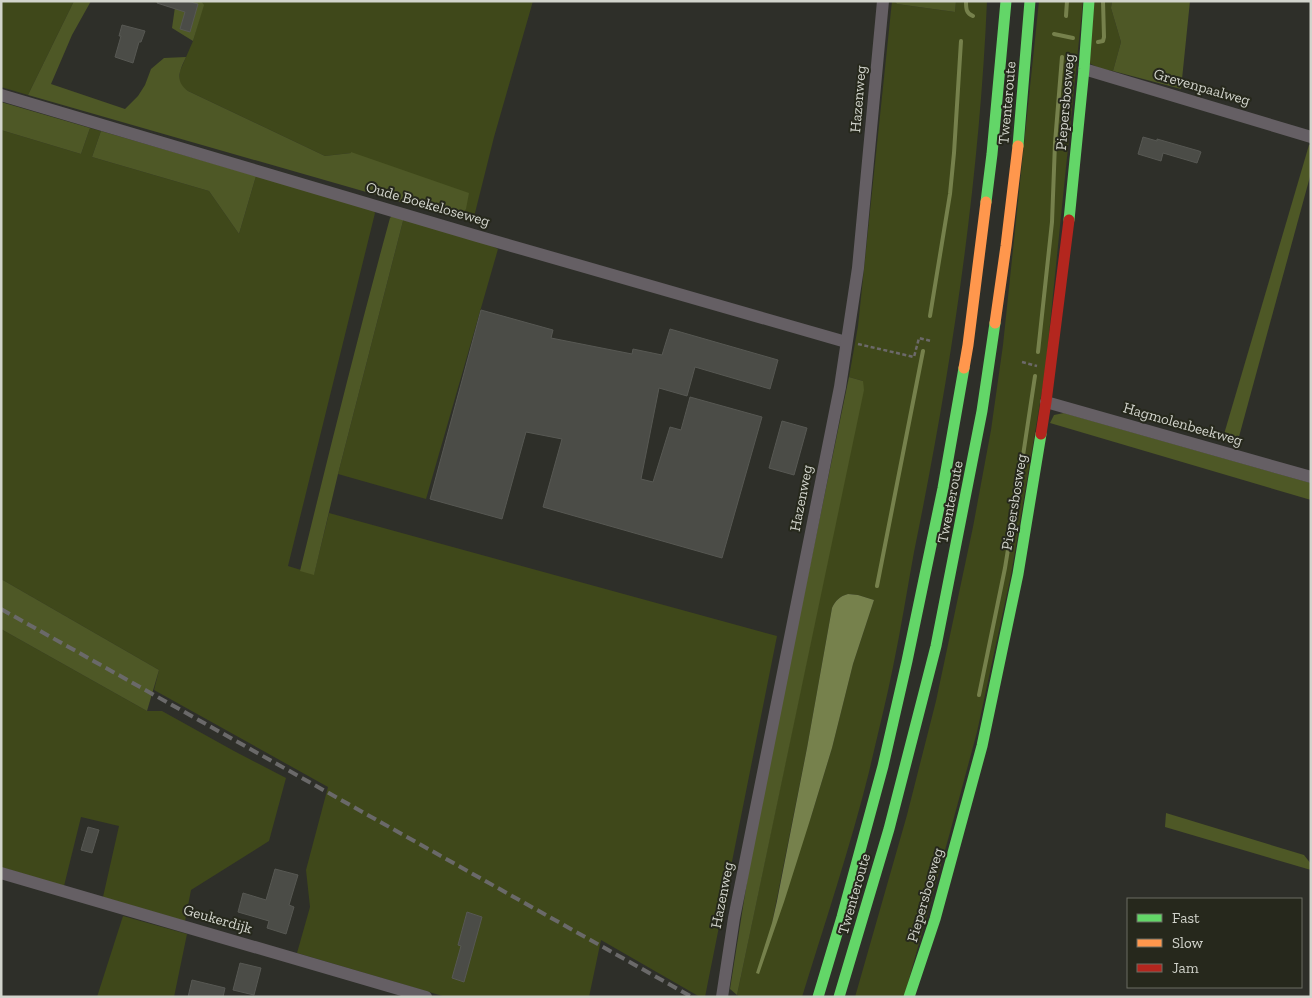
<svg xmlns="http://www.w3.org/2000/svg" width="1312" height="998" font-family="'Zilla Slab',serif">
<rect width="100%" height="100%" fill="#2e2f29"/>
<g fill="#3f481a" fill-rule="evenodd">
<polygon points="1,1 74,1 28,95 1,87"/>
<polygon points="201,1 533,1 494,137 473,221 462,217 466,209 351,153 325,156 188,91 182,87 179,81 180,71 193,41 203,5"/>
<path d="M892 1H894L897 4 955 12 956 1H987C979 186 951 371 914 552 907 590 901 629 893 667 886 702 877 737 869 772 850 848 825 922 802 997H740L737 995 830 548 863 381 849 377 858 326ZM848 594 858 595 874 600 853 664 832 748 811 817 772 923 807 748 832 608C835 601 840 596 848 594Z"/>
<polygon points="1039,1 1083,1 1045,373 1011,575 977,732 949,836 904,997 855,997 907,815 936,701 973,527 991,430 1003,345"/>
<polygon points="1091,1 1112,1 1111,8 1121,42 1113,71 1101,69 1089,63"/>
<polygon points="90,128 101,131 92,157 209,191 239,234 256,176 374,210 375,213 288,566 314,574 329,513 777,636 705,997 700,997 601,940 589,997 446,997 297,953 310,907 306,870 328,787 154,690 159,670 1,579 1,130 81,154"/>
<polygon points="404,217 475,238 498,249 426,499 338,474"/>
<polygon points="1,629 147,711 162,711 234,751 286,778 269,841 191,890 185,921 103,897 119,826 81,817 64,886 1,867"/>
<polygon points="123,916 187,934 174,997 97,997"/>
</g>
<g fill="#4e5826">
<path d="M74 1H91L72 35 51 84 125 109 138 96 145 85 151 69 164 58 186 57C180 70 174 81 188 91L325 156 351 153V152L469 193 466 209 462 217H456L415 206 28 95Z"/>
<polygon points="151,1 201,1 204,5 193,41 172,28 175,7"/>
<polygon points="894,1 956,1 955,12 897,4"/>
<polygon points="1112,1 1190,1 1181,89 1113,71 1121,42 1111,8"/>
<polygon points="1,102 90,128 81,154 1,130"/>
<polygon points="101,131 256,176 239,234 209,191 92,157"/>
<polygon points="1309,145 1311,145 1311,173 1237,444 1222,441"/>
<path d="M394 214 404 217 338 474 314 575 300 571C329 453 358 335 390 218Z"/>
<polygon points="849,377 863,381 864,390 737,995 730,989 755,831"/>
<polygon points="1064,413 1311,483 1311,500 1050,423 1054,415"/>
<polygon points="1,579 159,670 147,711 1,629"/>
<polygon points="1166,813 1304,855 1311,864 1311,870 1165,827"/>
</g>
<path fill="#76814c" d="M848 594 858 595 874 600 853 664 832 748 811 817 784 902 759 974 756 973 772 923 777 901 807 748 832 608C835 601 840 596 848 594Z"/>
<g fill="none" stroke-linecap="round" stroke-linejoin="round">
<g stroke="#76814c" stroke-width="4">
<path d="M966 1C966 8 966 14 973 16"/>
<polyline points="1066,16 1067,1"/>
<polyline points="1054,34 1073,38"/>
<polyline points="1098,42 1103,41 1104,37 1103,1"/>
<polyline points="930,316 950,194 954,153 961,41"/>
<polyline points="1038,352 1052,222 1055,143 1062,57"/>
<polyline points="877,586 923,351"/>
<polyline points="979,695 1005,568 1021,469 1035,376"/>
</g>
</g>
<g fill="#4b4c47" stroke="#575853">
<polygon points="158,1 187,1 198,4 190,32 180,29 185,12 157,3"/>
<polygon points="122,25 145,31 141,42 139,42 133,63 115,57 121,36 119,36"/>
<polygon points="1143,137 1157,141 1157,139 1199,151 1201,152 1197,163 1163,153 1161,161 1138,154"/>
<polygon points="481,310 553,330 551,338 632,354 633,349 662,355 670,329 778,360 770,389 695,367 687,396 659,388 641,479 653,482 670,427 681,430 690,397 762,417 722,558 543,507 562,439 526,432 502,519 430,499"/>
<polygon points="782,421 807,428 794,475 769,468"/>
<polygon points="88,827 99,830 92,853 81,850"/>
<polygon points="275,869 298,875 289,905 294,907 286,934 267,928 269,921 238,912 243,893 266,900"/>
<polygon points="467,912 482,917 464,982 452,978 461,946 458,945"/>
<polygon points="240,963 261,968 254,995 233,990"/>
<polygon points="192,980 225,988 223,997 188,997"/>
</g>
<g fill="none" stroke-linecap="round" stroke-linejoin="round">
<g stroke="#6c696a" stroke-width="2.5" stroke-dasharray="4 2.5" stroke-linecap="butt">
<polyline points="858,344 914,357 919,338 931,341"/>
<polyline points="1022,362 1037,366"/>
</g>
<g stroke="#655f64" stroke-width="12">
<polyline points="1084,69 1311,137"/>
<polyline points="1,95 477,236 846,342"/>
<polyline points="1046,402 1311,477"/>
<polyline points="1,873 426,997"/>
<polyline points="722,997 734,918 840,387 858,268 883,1"/>
</g>
<g stroke="#63d668" stroke-width="11">
<polyline points="1018,146 1030,1"/>
<polyline points="986,202 992,154 1006,1"/>
<polyline points="1069,220 1084,69 1089,1"/>
<polyline points="818,997 842,917 883,766 907,661 943,488 964,368"/>
<polyline points="839,997 889,829 936,646 982,411 995,323"/>
<polyline points="909,997 935,919 982,746 1018,574 1041,434"/>
</g>
<g stroke="#ff974d" stroke-width="11">
<polyline points="995,323 1006,246 1018,146"/>
<polyline points="964,368 968,345 986,202"/>
</g>
<polyline stroke="#b3261e" stroke-width="11" points="1041,434 1046,402 1069,220"/>
<polyline stroke="#6a6969" stroke-width="4" stroke-dasharray="10 5" stroke-linecap="butt" points="1,609 692,997"/>
</g>
<g text-anchor="middle" dominant-baseline="central" stroke-width="4" stroke-linejoin="round" paint-order="stroke">
<g font-size="15" fill="#d2d4cc" stroke="#26281c">
<text transform="translate(1202 87) rotate(16)">Grevenpaalweg</text>
<text transform="translate(858 99) rotate(-85)">Hazenweg</text>
<text transform="translate(1065 102) rotate(-85)">Piepersbosweg</text>
<text transform="translate(1007 103) rotate(-85)">Twenteroute</text>
<text transform="translate(428 204) rotate(16)">Oude Boekeloseweg</text>
<text transform="translate(1183 424) rotate(16)">Hagmolenbeekweg</text>
<text transform="translate(801 498) rotate(-79)">Hazenweg</text>
<text transform="translate(950 502) rotate(-79)">Twenteroute</text>
<text transform="translate(1014 502) rotate(-81)">Piepersbosweg</text>
<text transform="translate(854 894) rotate(-74)">Twenteroute</text>
<text transform="translate(722 895) rotate(-79)">Hazenweg</text>
<text transform="translate(925 895) rotate(-74)">Piepersbosweg</text>
<text transform="translate(218 919) rotate(16)">Geukerdijk</text>
</g>
</g>
<rect width="1312" height="998" fill="none" stroke="#d2d4cc" stroke-width="5"/>
<rect x="1127" y="898" width="175" height="90" fill="#26281c" stroke="#6b6d62"/>
<rect x="1137" y="914" width="25" height="8" fill="#63d668" stroke="#6b6d62"/>
<text x="1172" y="923" font-size="15" fill="#d2d4cc">Fast</text>
<rect x="1137" y="939" width="25" height="8" fill="#ff974d" stroke="#6b6d62"/>
<text x="1172" y="948" font-size="15" fill="#d2d4cc">Slow</text>
<rect x="1137" y="964" width="25" height="8" fill="#b3261e" stroke="#6b6d62"/>
<text x="1172" y="973" font-size="15" fill="#d2d4cc">Jam</text>
</svg>
